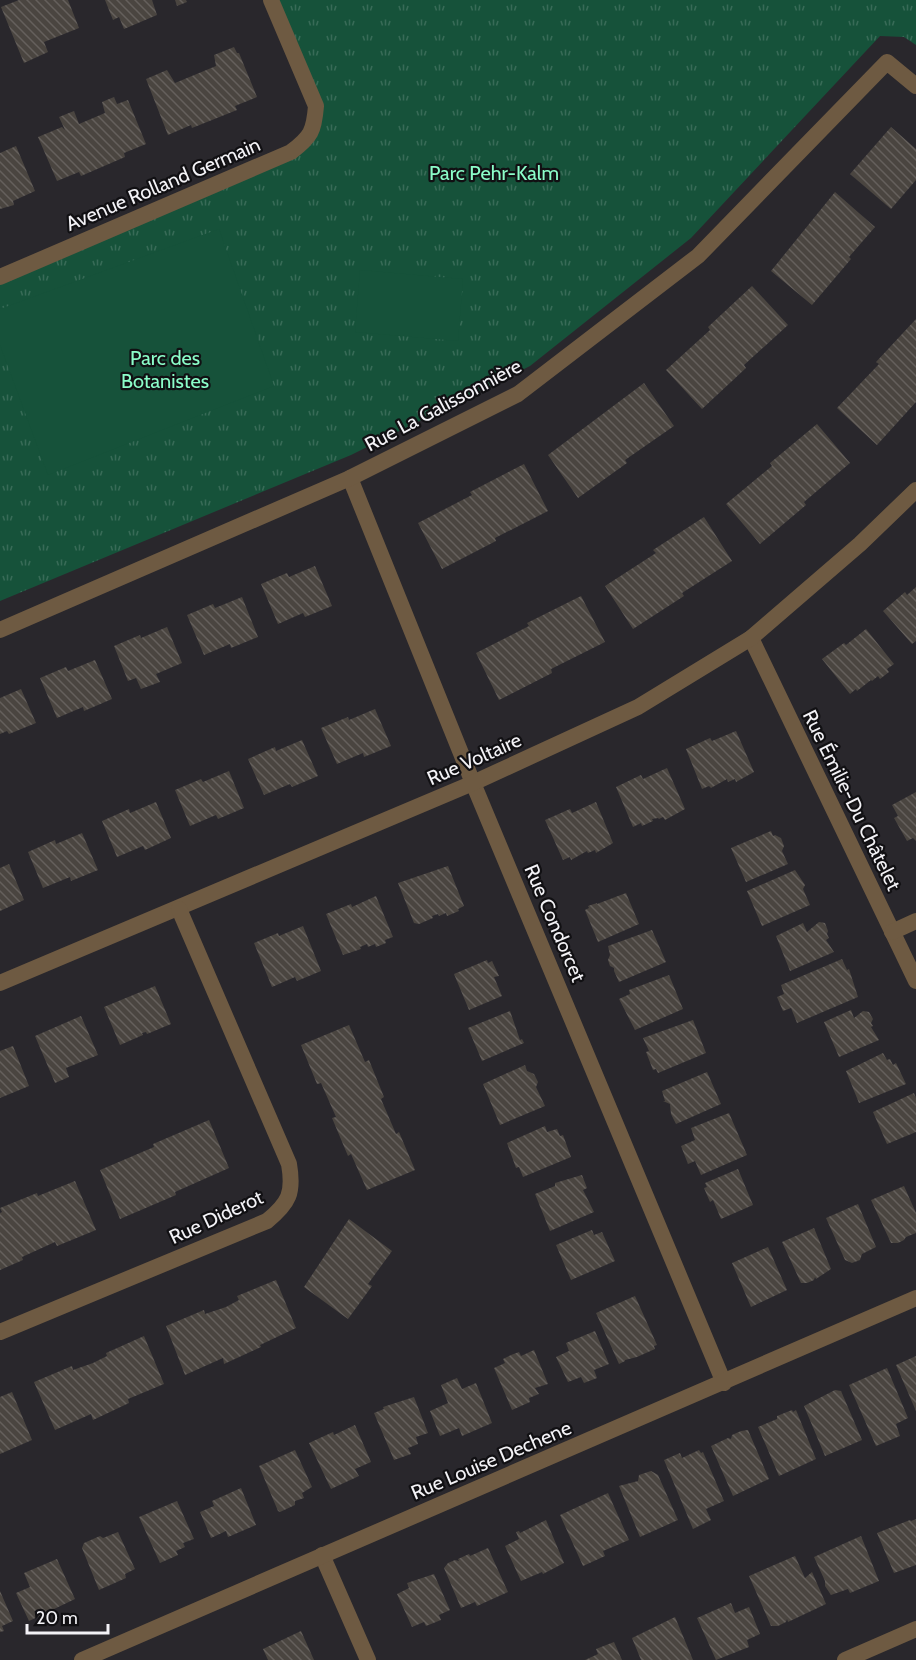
<svg xmlns="http://www.w3.org/2000/svg" width="916" height="1660" font-family="Cabin,sans-serif">
<defs>
<pattern id="park-tufts" width="24" height="20" patternUnits="userSpaceOnUse" patternTransform="scale(1.5)"><rect width="24" height="20" fill="#16523a"/><path d="M3 7l-1-3M5 7V3M7 7l1-3M15 17l-1-3M17 17v-4M19 17l1-3" fill="none" stroke="#386b57"/></pattern>
<pattern id="building-back-hatch" width="6" height="6" patternUnits="userSpaceOnUse" patternTransform="scale(1.5)"><rect width="6" height="6" fill="#4a4540"/><path d="M-1 5l2 2M0 0l6 6M5-1l2 2" fill="none" stroke="#65605c"/></pattern>
</defs>
<rect width="100%" height="100%" fill="#29272c"/>
<polygon fill="url(#park-tufts)" points="271,0 916,0 916,45 904,37 880,36 691,238 530,366 351,455 0,601 0,277 291,152 316,106"/>
<g fill="#16523a">
<polygon points="219,229 274,386 48,475 0,345 0,309"/>
<polygon points="360,270 463,279 458,341 355,332"/>
</g>
<g fill="url(#building-back-hatch)">
<polygon points="19,0 68,0 79,28 44,42 48,52 24,63 1,7"/>
<polygon points="105,0 152,0 157,15 124,29 119,17 113,20"/>
<polygon points="175,0 186,0 187,2 177,6"/>
<polygon points="234,47 237,53 239,53 257,97 235,106 237,110 192,128 191,125 168,135 146,79 167,70 175,83 216,66 214,55"/>
<polygon points="114,97 117,104 128,100 146,144 124,153 125,157 81,176 79,172 57,181 38,137 62,127 65,130 59,117 74,111 79,124 105,113 102,102"/>
<polygon points="891,127 916,149 916,180 891,209 850,174"/>
<polygon points="16,146 35,191 13,201 14,205 0,209 0,153"/>
<polygon points="835,192 875,227 849,257 851,259 812,305 771,271"/>
<polygon points="752,286 788,325 744,365 746,368 702,409 666,370 710,330 708,327"/>
<polygon points="916,319 916,402 877,445 837,408 879,364 876,362"/>
<polygon points="644,383 674,426 625,460 627,463 578,498 548,455"/>
<polygon points="817,424 850,463 804,502 806,505 760,544 726,504 772,466 770,463"/>
<polygon points="524,464 548,511 495,538 496,541 442,569 418,523 472,495 470,492"/>
<polygon points="704,517 732,561 682,593 684,596 633,629 605,586 656,553 653,550"/>
<polygon points="315,566 332,606 305,617 303,613 278,624 261,584 287,573 289,577"/>
<polygon points="916,587 916,641 912,644 883,611 905,592 907,595"/>
<polygon points="581,596 605,642 551,669 552,673 499,700 476,653 529,626 527,623"/>
<polygon points="242,597 258,637 231,648 230,644 204,655 187,615 213,604 215,608"/>
<polygon points="167,627 182,663 156,674 160,682 141,689 136,678 128,681 114,646 140,635 141,638"/>
<polygon points="866,629 894,664 887,669 889,672 880,679 878,676 872,681 871,680 857,691 856,689 850,694 822,659 844,643 846,645"/>
<polygon points="95,660 112,699 84,711 83,707 57,718 40,678 66,667 68,671"/>
<polygon points="21,689 36,723 9,734 7,731 0,734 0,698"/>
<polygon points="375,709 391,746 364,757 363,753 337,764 321,728 348,717 349,720"/>
<polygon points="736,731 754,772 736,782 735,779 728,782 727,779 711,788 709,786 702,789 686,749 710,738 712,741"/>
<polygon points="302,740 318,776 292,787 290,784 264,795 248,759 275,747 276,751"/>
<polygon points="667,768 685,809 665,820 663,817 659,819 658,818 652,819 653,821 642,826 641,823 633,827 616,787 641,775 643,779"/>
<polygon points="229,771 244,808 218,819 216,815 190,826 175,790 201,779 203,782"/>
<polygon points="916,792 916,841 913,838 907,841 894,818 898,816 892,805"/>
<polygon points="156,802 171,838 145,850 143,846 117,857 102,821 129,809 130,813"/>
<polygon points="596,802 613,843 596,853 595,850 588,853 587,851 571,860 570,857 563,860 545,820 570,809 572,813"/>
<polygon points="771,831 773,836 775,835 781,838 784,846 782,851 788,864 746,882 731,848"/>
<polygon points="82,833 98,870 71,881 70,877 43,888 28,852 55,840 56,844"/>
<polygon points="9,864 24,900 0,911 0,868"/>
<polygon points="448,866 464,906 458,909 459,911 447,916 446,913 439,916 438,914 432,916 433,918 419,924 414,923 398,883"/>
<polygon points="795,870 805,885 803,889 810,905 762,926 747,891"/>
<polygon points="626,893 639,924 598,942 585,910 589,908 588,906 597,903 597,904"/>
<polygon points="376,896 393,937 385,940 386,943 376,947 375,944 368,947 367,944 360,947 361,949 343,955 326,914 351,904 352,907"/>
<polygon points="819,922 825,923 828,931 827,934 829,938 826,940 834,952 790,971 776,936 803,923 807,932"/>
<polygon points="303,926 321,971 297,981 295,977 272,987 254,943 278,933 279,936"/>
<polygon points="652,930 666,962 619,982 614,971 614,968 610,966 608,960 610,955 608,946"/>
<polygon points="842,959 847,970 849,969 858,997 797,1023 791,1008 783,1011 777,997 784,994 781,985"/>
<polygon points="487,960 488,963 492,961 499,976 494,977 502,996 469,1010 454,974"/>
<polygon points="669,975 683,1009 635,1030 619,999 630,994 629,990"/>
<polygon points="155,986 171,1024 147,1034 146,1032 142,1033 143,1035 120,1045 104,1007"/>
<polygon points="851,1010 854,1018 863,1011 869,1012 873,1019 871,1023 873,1026 871,1027 879,1040 839,1057 824,1022"/>
<polygon points="510,1011 520,1040 522,1039 524,1043 482,1061 468,1028"/>
<polygon points="81,1016 98,1055 66,1068 69,1077 55,1083 35,1036"/>
<polygon points="693,1020 706,1053 658,1073 656,1069 653,1070 646,1052 649,1051 643,1038"/>
<polygon points="349,1025 365,1062 369,1060 384,1097 381,1099 396,1134 399,1132 415,1170 367,1190 351,1154 348,1156 332,1118 336,1117 321,1083 317,1084 301,1045"/>
<polygon points="13,1046 29,1086 0,1098 0,1051"/>
<polygon points="883,1053 887,1060 890,1059 893,1065 896,1063 906,1084 859,1103 846,1071"/>
<polygon points="525,1065 527,1071 534,1074 538,1082 536,1087 545,1106 500,1125 483,1084"/>
<polygon points="707,1072 721,1104 676,1124 671,1114 670,1104 663,1101 665,1101 662,1091"/>
<polygon points="914,1093 916,1098 916,1132 887,1144 873,1112"/>
<polygon points="729,1113 747,1155 701,1175 695,1161 688,1164 681,1146 695,1140 691,1128"/>
<polygon points="209,1120 229,1168 175,1192 176,1195 120,1219 100,1170 154,1147 153,1144"/>
<polygon points="545,1126 547,1132 557,1129 560,1136 563,1135 571,1157 523,1177 519,1167 516,1168 507,1143"/>
<polygon points="738,1169 753,1205 721,1219 713,1200 710,1202 704,1188 707,1187 705,1183"/>
<polygon points="582,1175 587,1188 583,1190 594,1212 550,1231 535,1194 555,1186 555,1183"/>
<polygon points="75,1181 96,1230 57,1246 55,1242 22,1257 23,1260 0,1270 0,1213 2,1212 0,1208 37,1193 38,1196"/>
<polygon points="904,1186 916,1213 916,1233 906,1237 904,1240 898,1243 891,1243 871,1200"/>
<polygon points="858,1204 876,1247 862,1254 860,1260 852,1263 845,1260 826,1218"/>
<polygon points="349,1219 392,1251 368,1284 372,1286 348,1319 304,1287"/>
<polygon points="814,1228 831,1269 816,1279 815,1277 814,1280 807,1283 801,1283 782,1242"/>
<polygon points="592,1230 594,1235 602,1232 615,1261 571,1280 556,1245"/>
<polygon points="768,1247 787,1290 751,1307 732,1263"/>
<polygon points="276,1280 296,1328 260,1345 261,1347 224,1364 223,1358 185,1375 166,1326 204,1310 205,1314 226,1307 239,1300 237,1296"/>
<polygon points="635,1296 657,1345 654,1346 655,1349 637,1357 625,1360 625,1361 619,1364 596,1313"/>
<polygon points="595,1331 609,1364 594,1370 597,1378 584,1383 581,1377 568,1382 556,1357 569,1351 566,1343"/>
<polygon points="144,1336 164,1384 128,1399 129,1403 93,1420 91,1414 55,1430 34,1382 72,1366 73,1370 93,1363 107,1356 106,1353"/>
<polygon points="534,1350 548,1384 535,1388 539,1394 529,1398 530,1402 512,1410 494,1368 505,1363 503,1359 511,1355 519,1352 521,1356"/>
<polygon points="916,1356 916,1411 896,1365"/>
<polygon points="887,1368 908,1418 896,1424 900,1436 876,1446 849,1385"/>
<polygon points="457,1378 462,1389 476,1383 492,1423 462,1436 459,1428 440,1436 430,1411 448,1403 441,1385"/>
<polygon points="835,1390 841,1391 862,1440 825,1456 804,1406"/>
<polygon points="12,1392 32,1440 0,1454 0,1397"/>
<polygon points="414,1397 428,1433 416,1437 418,1444 408,1448 411,1454 394,1460 374,1413 384,1409 383,1407"/>
<polygon points="792,1410 793,1412 796,1410 816,1459 779,1476 758,1427 777,1419 777,1416"/>
<polygon points="355,1425 371,1462 355,1469 359,1476 331,1489 309,1443 333,1432 334,1435"/>
<polygon points="748,1430 769,1479 733,1496 711,1446 728,1438 731,1439 732,1435 741,1431"/>
<polygon points="295,1450 312,1487 302,1493 304,1498 295,1501 295,1505 280,1512 278,1511 259,1466"/>
<polygon points="699,1450 701,1453 703,1452 724,1501 706,1509 711,1520 693,1529 664,1460 680,1453 682,1458"/>
<polygon points="651,1471 658,1475 678,1520 640,1537 619,1486 638,1481 639,1475"/>
<polygon points="241,1488 256,1525 228,1537 226,1531 211,1538 200,1512 214,1506 212,1501"/>
<polygon points="608,1493 629,1540 603,1551 605,1556 583,1566 560,1515"/>
<polygon points="177,1501 194,1539 183,1543 185,1547 176,1551 178,1555 160,1563 139,1517"/>
<polygon points="916,1519 916,1565 894,1573 877,1533 910,1520 911,1521"/>
<polygon points="546,1520 564,1563 543,1574 542,1572 521,1581 505,1546 519,1539 516,1532 519,1531 520,1533"/>
<polygon points="118,1532 135,1569 125,1574 126,1578 99,1590 82,1548 84,1543 100,1536 103,1538"/>
<polygon points="861,1536 879,1581 850,1593 848,1589 831,1595 825,1586 825,1581 814,1557"/>
<polygon points="488,1548 508,1592 477,1606 475,1602 461,1608 444,1568 448,1563 455,1560 459,1561 458,1559 469,1554 470,1556"/>
<polygon points="795,1556 805,1578 812,1572 826,1604 788,1622 787,1619 786,1622 778,1626 771,1626 749,1576"/>
<polygon points="57,1559 75,1599 29,1621 16,1593 30,1587 24,1573"/>
<polygon points="434,1574 450,1610 439,1615 441,1620 426,1626 424,1622 412,1627 397,1594 409,1588 407,1583"/>
<polygon points="0,1591 13,1621 2,1626 4,1631 0,1632"/>
<polygon points="731,1603 735,1613 749,1607 760,1634 747,1640 749,1647 716,1660 697,1618"/>
<polygon points="675,1617 693,1660 641,1660 632,1638"/>
<polygon points="301,1631 314,1660 268,1660 263,1649"/>
<polygon points="614,1642 622,1660 585,1660 598,1654 596,1649"/>
</g>
<g fill="none" stroke-linecap="round" stroke-linejoin="round">
<g stroke="#6e5a42" stroke-width="16">
<path d="M0 277 291 152C311 137 314 131 316 106L271 0"/>
<polyline points="350,478 473,783 724,1383"/>
<polyline points="0,630 350,478 518,394 698,256 887,62 916,86"/>
<polyline points="751,638 916,981"/>
<polyline points="892,932 916,921"/>
<polyline points="0,983 473,783 638,707 751,638 860,544 916,490"/>
<path d="M0 1332 267 1221C289 1203 294 1193 289 1164L179 909"/>
<polyline points="322,1555 368,1660"/>
<polyline points="82,1660 916,1298"/>
<polyline points="845,1660 916,1629"/>
</g>
</g>
<g text-anchor="middle" dominant-baseline="central" stroke-width="4.5" stroke-linejoin="round" paint-order="stroke">
<g font-size="20" fill="#8bfdc9" stroke="#111013">
<text x="494" y="173">Parc Pehr-Kalm</text>
<text x="165" y="358">Parc des<tspan x="165" dy="23">Botanistes</tspan></text>
</g>
<g font-size="20" fill="#f3f2f6" stroke="#111013">
<text transform="translate(163 184) rotate(-23)">Avenue Rolland Germain</text>
<text transform="translate(443 405) rotate(-28)">Rue La Galissonnière</text>
<text transform="translate(474 759) rotate(-24)">Rue Voltaire</text>
<text transform="translate(852 800) rotate(64)">Rue Émilie-Du Châtelet</text>
<text transform="translate(555 923) rotate(67)">Rue Condorcet</text>
<text transform="translate(216 1217) rotate(-25)">Rue Diderot</text>
<text transform="translate(491 1460) rotate(-23)">Rue Louise Dechene</text>
</g>
</g>
<path d="M27 1624v9h81v-9" fill="none" stroke="#f3f2f6" stroke-width="3"/>
<text x="36" y="1624" font-size="18" fill="#f3f2f6" stroke="#111013" stroke-width="4.5" paint-order="stroke">20 m</text>
</svg>
